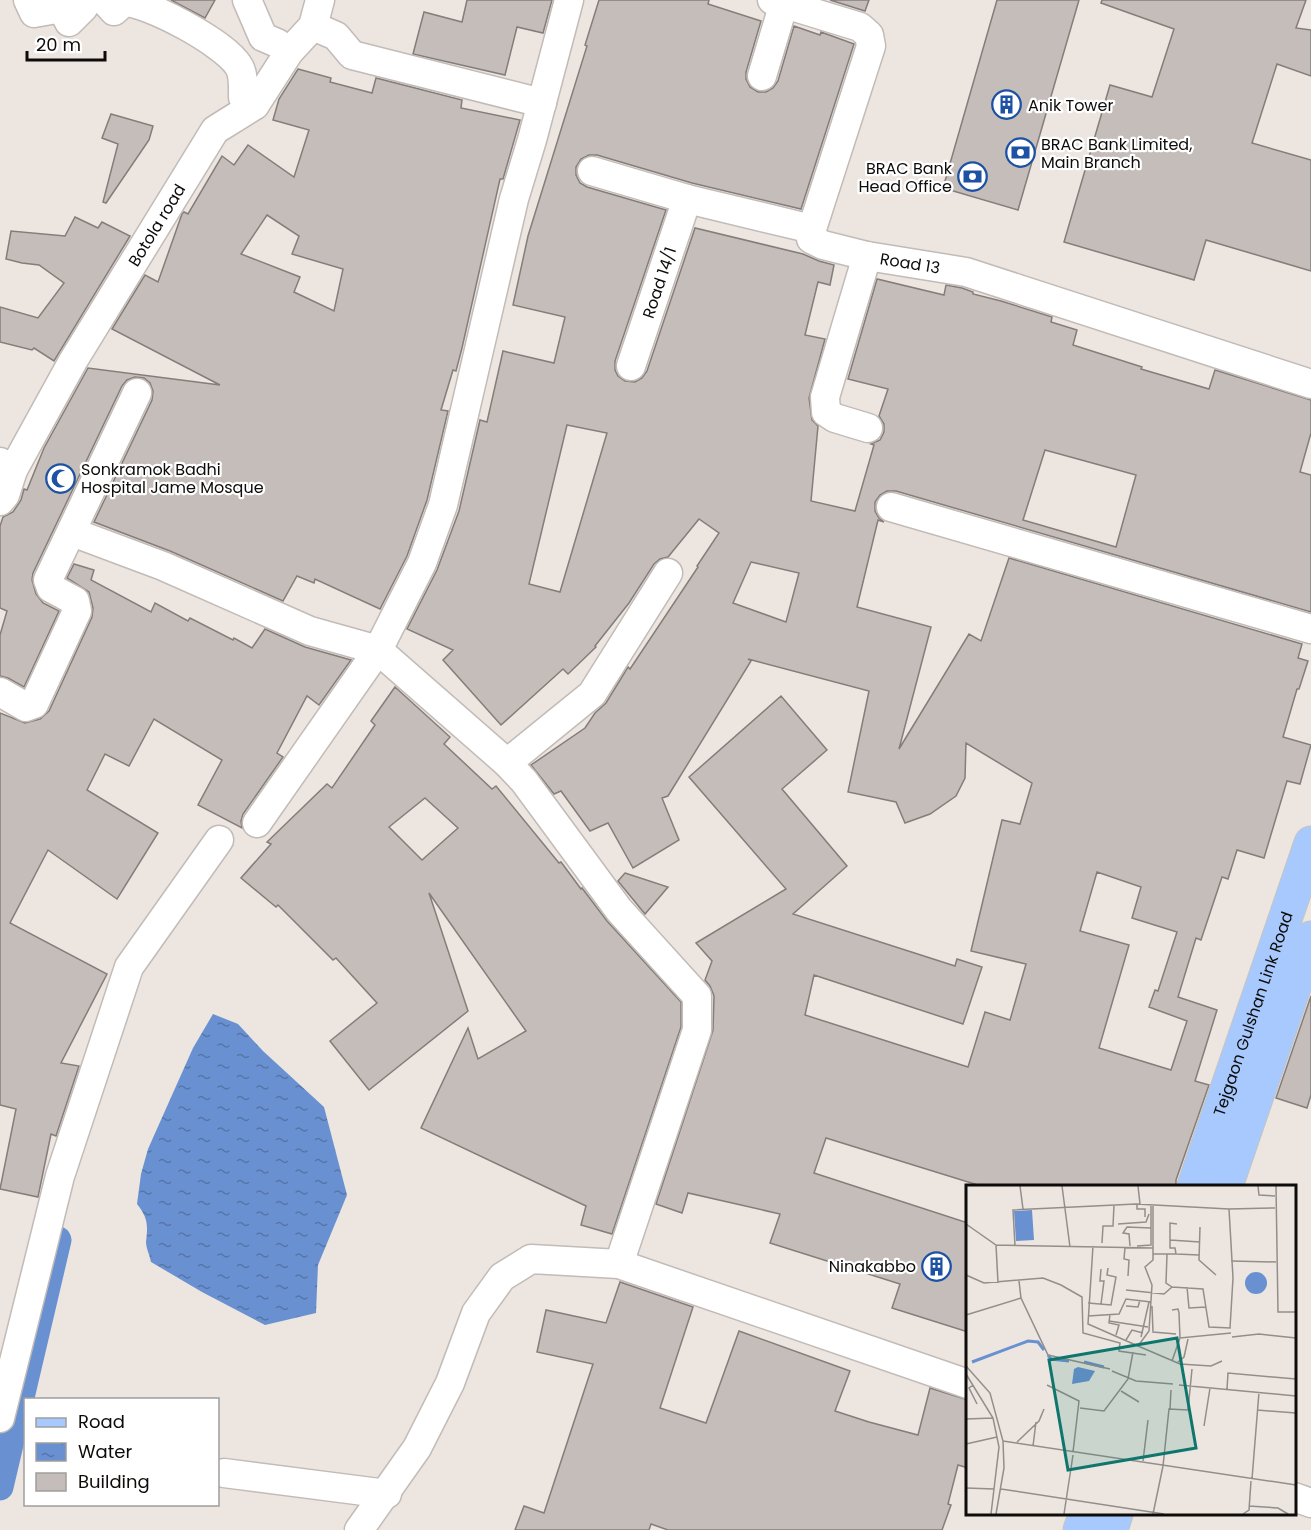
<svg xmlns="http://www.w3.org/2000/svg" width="1311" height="1530" font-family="Poppins,sans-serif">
<defs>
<pattern id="water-ripples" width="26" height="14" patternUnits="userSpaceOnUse" patternTransform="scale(1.5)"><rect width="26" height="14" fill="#6991d1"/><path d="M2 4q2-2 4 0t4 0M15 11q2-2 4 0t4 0" fill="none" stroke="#5575a8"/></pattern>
</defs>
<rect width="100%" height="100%" fill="#ece5e0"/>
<path fill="url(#water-ripples)" d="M213 1014 238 1024 263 1051 324 1107 347 1195 318 1265 316 1313 265 1325 202 1292 151 1262C150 1256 146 1248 146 1242 148 1225 148 1218 137 1204L141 1174 148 1149 193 1048Z"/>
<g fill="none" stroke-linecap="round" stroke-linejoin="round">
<polyline stroke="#6991d1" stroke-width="27" points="0,1487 58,1240"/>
</g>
<g fill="#c4bdb9" stroke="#847d79" stroke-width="1.5" fill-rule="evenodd">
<polygon points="171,0 215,0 205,18"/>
<polygon points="467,0 552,0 543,33 517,27 505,75 413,54 424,12 462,22"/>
<path d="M599 0H709L708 4 761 21 746 72V79L750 87 758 92H766L773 88 778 81 794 26 820 35 821 32 854 44 801 209 692 183 597 155H589L581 159 576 167V175L580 183 587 187 666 210 615 361V370L618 376 625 381 635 382 642 378 647 371 695 228 803 254 819 261 834 265 830 285 818 282 805 335 825 339 809 398 812 420 818 426 811 501 855 511 874 445 871 444 880 440 884 432V424L879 416 888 389 848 379 877 279 944 295 946 285 962 288 973 292V294L1001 301 1052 317 1051 322 1077 330 1073 345 1142 367 1141 369 1209 389 1215 370 1311 400V433L1300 472 1311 475V612L896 491H887L880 495 875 502V511L879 518 884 522 878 520 857 607 931 627 899 749 969 634 981 641 1009 558 1302 644 1298 658 1308 661 1299 689H1297L1283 737 1311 745 1300 784 1287 781 1264 858 1237 850 1228 879 1222 877 1201 940 1196 938 1178 997 1217 1010 1195 1081 1209 1085 1176 1180V1186H981L826 1138 814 1173 968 1223V1332L892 1308 900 1284 770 1243 780 1214 688 1193 682 1213 656 1204 713 1030 714 996 710 986 705 980 712 961 696 943 786 889 689 777 781 696 827 750 782 789 847 866 793 914 955 966 957 959 982 967 963 1024 814 975 805 1015 968 1067 985 1012 1010 1020 1026 964 971 951 1002 820 1020 824 1032 783 966 743 965 778 956 796 930 814 905 823 896 802 848 792 869 691 748 659 751 661 668 796 662 798 679 840 633 868 608 823 590 831 561 791 554 794 531 765 585 728 595 713 606 703 628 667 630 669 698 567 697 566 719 533 699 519 668 557 660 559 654 564 629 603 595 646 596 647 568 674 563 669 501 725 443 660 453 650 407 629 437 570 459 511 480 420 487 422 503 351 554 363 565 317 513 305 528 236 587 46 585 45ZM567 425 607 433 560 592 529 584ZM1045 450 1136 475 1116 547 1023 520ZM751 562 799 573 786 622 733 603ZM1097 872 1141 887 1132 918 1177 932 1158 991 1155 990 1149 1007 1187 1021 1171 1070 1099 1048 1129 945 1080 931Z"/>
<polygon points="830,0 869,0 865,11"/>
<polygon points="997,0 1079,0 1018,210 943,188"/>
<polygon points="1102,0 1306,0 1296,28 1311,30 1311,76 1277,64 1252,143 1311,160 1311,271 1206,240 1194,280 1064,242 1110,85 1152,97 1174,29 1101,3"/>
<path d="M298 69 331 78 330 82 372 93 376 78 462 100 461 108 520 120 503 179H500L462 348 456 371 453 370 441 410 448 411 427 500 407 556 380 609 315 579 314 583 297 576 283 601 170 551 94 522 152 400 153 391 150 383 144 378 135 377 127 380 122 386 33 573 32 580 36 594 43 603 59 611 24 687 8 678 0 676V635L7 611 0 608V526L3 517 13 512 21 500 24 489 27 490 44 448 88 368 220 385 112 329 145 275 158 282 182 214 184 212 188 214 222 156 234 165 248 145 294 177 309 130 273 120 279 99ZM267 215 299 236 292 254 343 269 334 311 294 292 300 277 241 254Z"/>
<polygon points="111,114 153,126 149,140 106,203 103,202 118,144 102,138"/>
<polygon points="75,217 98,228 102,222 130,236 54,361 34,348 32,350 0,342 0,307 38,318 64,283 39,265 22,263 6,259 11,231 65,236"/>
<polygon points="74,564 94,570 91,580 151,612 155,603 188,621 190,618 233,640 234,638 252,648 265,629 305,647 351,660 319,705 307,696 277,753 283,757 243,814 241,821 242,828 198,805 222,760 154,719 129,766 105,754 87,790 158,833 117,899 48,850 10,923 107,974 61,1063 79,1066 56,1136 51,1134 38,1197 0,1189 16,1109 0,1105 0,713 25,723 40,719 49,711 92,617 93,608 89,592 67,578"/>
<path d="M395 687 450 737 444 744 492 789 496 786 559 863 561 862 581 889 582 888 607 921 681 1002V1027L612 1234 581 1225 586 1206 421 1128 468 1028 478 1059 526 1031 429 893 468 1011 369 1090 330 1041 377 1003 336 958 333 960 278 905 276 907 241 878 271 844 267 842 327 784 332 788 375 725 371 721ZM425 798 458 828 422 860 389 827Z"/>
<polygon points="625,873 668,887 645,914 618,881"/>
<polygon points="1311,996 1311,1095 1307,1108 1276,1098"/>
<polygon points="620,1282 693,1307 660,1408 706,1423 739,1331 850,1371 835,1411 869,1422 918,1435 930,1388 968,1400 968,1468 958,1465 948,1504 951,1505 942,1530 668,1530 651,1524 649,1530 515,1530 524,1506 544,1513 593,1364 537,1352 546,1310 606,1323"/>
</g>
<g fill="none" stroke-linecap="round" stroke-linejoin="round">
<defs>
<g id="minor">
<polyline points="28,0 34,13 62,8 69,22 84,7 85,0"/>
<path d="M104 0 114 11 124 2C148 2 224 43 238 65 244 73 243 87 243 97L255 105"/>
<polyline points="247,0 263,37 277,43 289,52"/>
<path id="s1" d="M772 0 860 27 869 35 871 46 812 229 811 239 823 245 867 256 966 272 1311 384"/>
<polyline points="313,26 336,36 352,55 542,103"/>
<polyline points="762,76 784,3"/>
<polyline points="592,171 687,199 812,229"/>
<polyline points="867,256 825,397 826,412 835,418 868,428"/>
<path id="s2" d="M631 366 687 199"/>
<polyline points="0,462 13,470 5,495 0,501"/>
<path id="s3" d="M13 470 73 361 215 130 255 105 289 52 313 26 320 0"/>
<polyline points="891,507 1311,629"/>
<polyline points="72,532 163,566 310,631 378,650 507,763 524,781 619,910 697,996 697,1030 619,1264"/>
<polyline points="0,692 26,707 34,704 77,611 75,601 51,588 48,580 137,393"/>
<polyline points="507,763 592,694 668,573"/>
<polyline points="257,823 378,650 422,563 443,505 514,199 532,140 569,0"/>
<polyline points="0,1418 60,1176 129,967 219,840"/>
<polyline points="224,1473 387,1494"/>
<polyline points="1294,1497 1311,1503"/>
<polyline points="359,1530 417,1448 450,1383 476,1313 502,1277 531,1259 619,1264 968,1384"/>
</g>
<g id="major">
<path id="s4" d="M1194 1186 1311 843"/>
<polyline points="1226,1186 1311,938"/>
<polyline points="1080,1530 1086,1514"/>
<polyline points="1111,1530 1116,1514"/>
</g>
</defs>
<use href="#minor" stroke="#c2bbb7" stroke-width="31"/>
<use href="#major" stroke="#c5c5c4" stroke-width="35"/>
<use href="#minor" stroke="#fff" stroke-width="28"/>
<use href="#major" stroke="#a7c9fe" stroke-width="33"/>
</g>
<defs>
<symbol id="building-ring" viewBox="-11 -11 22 22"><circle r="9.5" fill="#fff" stroke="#1c51a3" stroke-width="1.5"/><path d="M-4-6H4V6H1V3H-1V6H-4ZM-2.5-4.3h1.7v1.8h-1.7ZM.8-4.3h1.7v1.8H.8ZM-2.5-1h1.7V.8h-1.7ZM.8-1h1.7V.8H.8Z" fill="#1c51a3"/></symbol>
<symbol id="bank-ring" viewBox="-11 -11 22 22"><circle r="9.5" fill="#fff" stroke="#1c51a3" stroke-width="1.5"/><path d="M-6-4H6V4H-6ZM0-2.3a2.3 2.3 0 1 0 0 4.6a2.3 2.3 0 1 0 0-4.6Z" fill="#1c51a3"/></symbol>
<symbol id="mosque-ring" viewBox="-11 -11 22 22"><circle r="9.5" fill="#fff" stroke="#1c51a3" stroke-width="1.5"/><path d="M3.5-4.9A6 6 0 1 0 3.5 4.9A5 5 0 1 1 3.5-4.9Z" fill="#1c51a3"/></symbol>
</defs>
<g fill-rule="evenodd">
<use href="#building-ring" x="990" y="88" width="33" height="33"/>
<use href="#bank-ring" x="1004" y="136" width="33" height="33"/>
<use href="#bank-ring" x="956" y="160" width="33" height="33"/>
<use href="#mosque-ring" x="44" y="462" width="33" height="33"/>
<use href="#building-ring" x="920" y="1250" width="33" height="33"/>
</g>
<g text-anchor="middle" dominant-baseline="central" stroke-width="4.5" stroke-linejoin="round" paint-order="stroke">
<g font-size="16" fill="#0e0c0a" stroke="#fff" text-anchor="start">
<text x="1028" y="105">Anik Tower</text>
<text x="1041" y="144">BRAC Bank Limited,<tspan x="1041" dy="18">Main Branch</tspan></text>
<text x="952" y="168" text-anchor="end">BRAC Bank<tspan x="952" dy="18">Head Office</tspan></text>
<text x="81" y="469">Sonkramok Badhi<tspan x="81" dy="18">Hospital Jame Mosque</tspan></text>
<text x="916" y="1266" text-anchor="end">Ninakabbo</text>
</g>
<g font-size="16" fill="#0e0c0a" stroke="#fff">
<text stroke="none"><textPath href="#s3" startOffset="284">Botola road</textPath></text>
<text stroke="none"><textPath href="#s1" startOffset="420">Road 13</textPath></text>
<text stroke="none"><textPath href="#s2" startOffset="88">Road 14/1</textPath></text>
<text stroke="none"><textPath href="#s4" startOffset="182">Tejgaon Gulshan Link Road</textPath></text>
</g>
</g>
<g transform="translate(966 1185)">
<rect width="330" height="330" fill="#ece5e0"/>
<path d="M66 25 68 55 50 56 48 26ZM279 98a11 11 0 1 1 22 0a11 11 0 1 1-22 0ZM112 182 129 186 123 196 106 199 108 184Z" fill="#6991d1"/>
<path fill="none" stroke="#6991d1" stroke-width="3" d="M82 170 85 174 103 176M6 177 62 156 72 157 78 165M118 177 138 182"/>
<path fill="none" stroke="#938e8a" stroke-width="1.5" d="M54 1 57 24M96 1 104 62M172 1 174 19M292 1 293 10 309 11M310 1 312 127H330M171 20V24H179V32M187 20V69H201L200 98 206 102M0 39 30 60 187 63M152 39 180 37 183 29M234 42 233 75 250 90M204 55 234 57M136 58 137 41H147L148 20M30 60 32 98M49 61 47 25 170 19 263 24M127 61 122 139 172 161 183 146 186 100 179 82 187 75V69M164 61 163 49 157 48 161 42 185 43M171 61 185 60V20M159 62 158 74 163 75 162 91M201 69H210L209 63H204V38L211 39M210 69 233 70M265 76 310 77M135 84 134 96H138L135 119M0 90 18 98 77 93 95 100 116 112 117 148 154 158 153 166 180 170M53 96 55 113 82 170 144 184M221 102 223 123 240 122M160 105 198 109 206 102 237 104 243 142 264 143 267 93 263 24 309 23M122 118 145 120 150 92 141 90 142 83M160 121 172 122 174 115M186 121 187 147 210 149M206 125 212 124 213 128 214 153 265 148M144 129 143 138 153 140 150 150M0 130 55 113M122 131 153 129 160 114 185 117M143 136 182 142M175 152 183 117M266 152 293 149 330 153M160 155 166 145 177 148M172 161 214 179 245 181 256 176M206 176 214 153M211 178 218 172 222 154M0 181 24 208 37 256 38 283 30 329M146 186 170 196 207 199M0 189 27 233 33 262 25 329M7 200 3 203 11 219M81 200 113 216 107 267M213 200 330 211M261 204 262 188 330 194M155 206 173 217M114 223 138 226 162 194 167 167M204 224 205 205M291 225 330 228M0 234 27 233M238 241 244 203M37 256 330 300M51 257 73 236 78 224M0 259 31 252M67 261 70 237M177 276 182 235M197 281 203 224 222 225 226 184M286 294 293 207M0 303 28 304M35 304 198 329M283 321 312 323 322 329M98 329 107 270M187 329 197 281M277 329 283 325 285 296"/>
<path fill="#0f766e" fill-opacity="0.15" stroke="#0f766e" stroke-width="3" d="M211 153 230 263 102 285 83 175Z"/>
<rect width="330" height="330" fill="none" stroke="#0e0c0a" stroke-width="3"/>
</g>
<rect x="24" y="1398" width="195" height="108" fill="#ffffff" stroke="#9f9e9d" stroke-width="1.5"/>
<rect x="36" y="1418" width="30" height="9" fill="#a7c9fe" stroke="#9f9e9d" stroke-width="1.5"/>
<text x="78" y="1428" font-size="18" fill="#0e0c0a">Road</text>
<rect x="36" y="1443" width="30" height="18" fill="url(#water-ripples)" stroke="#9f9e9d" stroke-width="1.5"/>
<text x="78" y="1458" font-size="18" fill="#0e0c0a">Water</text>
<rect x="36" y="1473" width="30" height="18" fill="#c4bdb9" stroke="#9f9e9d" stroke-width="1.5"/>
<text x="78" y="1488" font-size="18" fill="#0e0c0a">Building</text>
<path d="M27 51v9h78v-9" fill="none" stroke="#0e0c0a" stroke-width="3"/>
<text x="36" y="51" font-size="18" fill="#0e0c0a" stroke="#ffffff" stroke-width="4.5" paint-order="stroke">20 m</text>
</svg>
